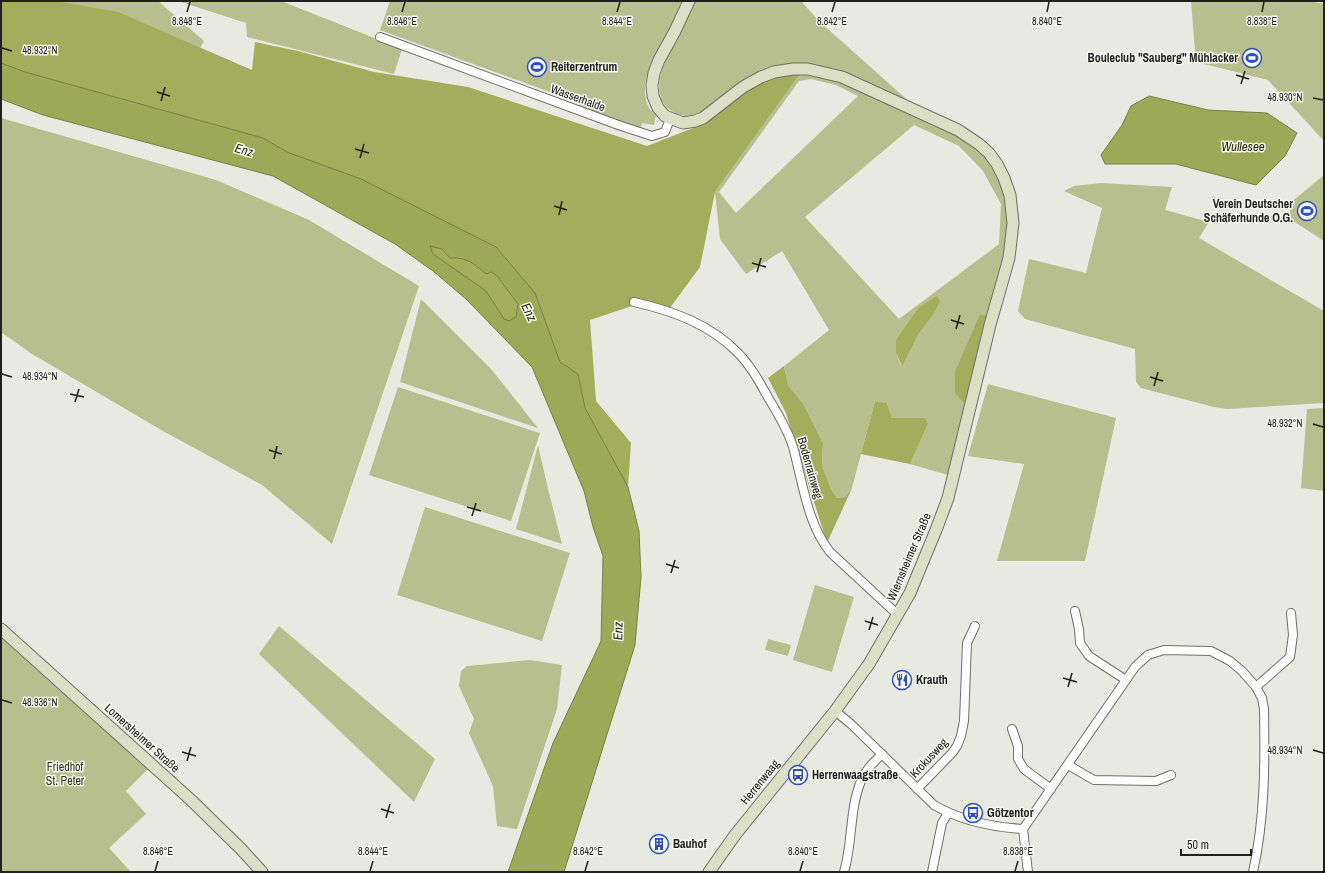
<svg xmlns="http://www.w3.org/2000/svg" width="1325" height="873" font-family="'Archivo Narrow',sans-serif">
<rect width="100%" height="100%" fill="#e8eae1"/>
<g fill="#b6bf8d" fill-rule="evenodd">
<polygon points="56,1 158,1 204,41 200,48 177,38"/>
<polygon points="178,1 281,1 402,49 394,74 247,37 246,23"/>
<path d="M390 1H684C675 26 657 48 648 73 643 86 643 107 656 115L654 125 642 123 640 130 578 108 580 103 380 30Z"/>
<path d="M694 1H801L819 21 913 105 809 66 707 109C695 115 685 119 673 112 645 95 667 57 677 37 683 25 688 13 694 1Z"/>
<polygon points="1191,1 1310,1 1324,4 1324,141 1268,80 1196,62"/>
<path d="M800 74C838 77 871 94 905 110 928 120 953 129 972 145 1029 190 1004 257 988 316L980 314 967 406 948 475 910 464 928 424 892 418 887 403 875 401 852 488 845 497 837 498 831 489 822 465 823 443 804 405 788 385 784 366 829 330 782 251 746 274 720 239 715 192ZM811 79 836 85 858 96 736 213 719 192 799 81ZM914 125 959 146 983 171 1001 204 999 244 899 319 805 217ZM937 297 933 315 918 335 901 366 896 353 897 340 919 307Z"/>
<polygon points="1,118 216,180 309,220 419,286 332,544 262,485 163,431 32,354 1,332"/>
<polygon points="1324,175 1324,241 1290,219 1290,203"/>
<polygon points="1101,183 1172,187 1165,210 1209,222 1199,238 1324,311 1324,403 1227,409 1214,407 1141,388 1136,382 1135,349 1025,319 1018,311 1029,259 1086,273 1102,208 1064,191 1074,186"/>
<polygon points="421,299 492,370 538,428 400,382"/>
<polygon points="988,384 1116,418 1085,561 997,561 1024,464 968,456"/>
<polygon points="398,387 540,433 511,521 369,475"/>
<polygon points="1322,408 1324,409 1324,491 1301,488 1307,409"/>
<polygon points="538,445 549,493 562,544 516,529"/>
<polygon points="425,507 570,553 542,641 397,595"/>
<polygon points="815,585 854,597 832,672 793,660"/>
<polygon points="279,626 435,759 414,802 259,654"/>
<polygon points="1,634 149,768 126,791 146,814 109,848 131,872 1,872"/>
<polygon points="768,639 791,645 788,656 765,650"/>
<polygon points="530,660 562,665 557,709 517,829 497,826 493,786 469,733 474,719 459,686 461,671 467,666"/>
</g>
<g fill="#a2ae5c">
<polygon points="1,1 56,1 118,12 252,70 255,42 298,51 374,72 468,87 647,146 701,125 747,90 760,82 774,77 800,74 715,192 700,267 667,312 638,304 590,320 596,401 631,443 628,487 585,408 578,374 560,362 535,293 496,247 361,179 287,152 263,138 25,72 1,63"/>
<path d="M430 246 442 249 450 258C467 257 474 263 486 274L491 272 497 276 518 304 516 317 509 321 504 319 486 291 432 254Z"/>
<polygon points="937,296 940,301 933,315 918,335 902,366 896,353 896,340 919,307"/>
<polygon points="980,314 988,316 967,406 955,393 955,372"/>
<polygon points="784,366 788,385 804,405 823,443 822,465 831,489 837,498 845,497 852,488 827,543 786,413 768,378"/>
<polygon points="875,401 887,403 892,418 925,418 928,424 910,464 861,454"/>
</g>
<g fill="#9ca957" stroke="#778046" fill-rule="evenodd">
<path d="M1 63 25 72 263 138 287 152 361 179 496 247 535 293 560 362 578 374 585 408 628 487 639 531 641 577 635 645 564 872H508L553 743 601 641 603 556 593 527 584 491 532 367 466 299 433 271 395 244 273 176 43 115 1 99ZM430 246 442 249 450 258C466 257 474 263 486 274L491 272 497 276 518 304 516 317 509 321 504 319 486 291 433 254Z"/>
<polygon points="1149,96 1208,110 1267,113 1297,133 1285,156 1256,185 1176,164 1105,164 1101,155 1122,125 1131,106"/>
</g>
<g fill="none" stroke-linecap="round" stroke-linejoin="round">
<defs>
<g id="street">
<polyline points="380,37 621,126 652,136 665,132 670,119"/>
<path d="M634 302C673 311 710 324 738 353 751 366 760 383 769 399 778 414 788 430 793 447 803 483 807 523 830 552L898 615"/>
<polyline points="1075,611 1079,629 1080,643 1089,656 1126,680"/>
<polyline points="1256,687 1290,657 1293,635 1291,613"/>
<path d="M835 711 851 724 934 805C961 821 992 827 1023 829"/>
<polyline points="1012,729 1018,746 1018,759 1024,769 1051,789"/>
<polyline points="1068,765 1094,780 1156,781 1171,775"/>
<polyline points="917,789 952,753 957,746 961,736 964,721 967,643 975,626"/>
<path d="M1023 829 1135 667 1148 655 1164 650 1211 651 1230 661 1242 671 1256 687 1262 698 1264 709C1265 764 1265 818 1253 872"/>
<polyline points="1023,829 1028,872"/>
<path d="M844 872C853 842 849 810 861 781 865 770 874 762 882 754"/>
<polyline points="932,872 942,823 948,813"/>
</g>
<g id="secondary">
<polyline points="689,1 675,31 659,60 654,73 652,85 653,96 658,108 665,116 683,123 695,121 703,118 743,87 761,77 774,72 793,69 808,69 842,77 958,130 979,144 989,153 997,164 1004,178 1010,195 1013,223 1009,258 990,325 948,498 936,530 910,593 869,664 835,711 735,835 709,872"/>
<polyline points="1,629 191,800 241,849 262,872"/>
</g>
</defs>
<use href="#street" stroke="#6e7069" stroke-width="10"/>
<use href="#secondary" stroke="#6e7069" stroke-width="13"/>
<use href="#street" stroke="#fff" stroke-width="8"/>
<use href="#secondary" stroke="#dbdfc5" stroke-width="11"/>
</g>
<path fill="none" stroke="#20201d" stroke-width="1.5" d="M187 12 190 2M402 12 405 2M617 12 620 2M832 12 835 2M1047 12 1049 2M1262 12 1264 2M2 48 12 51M1236 75 1249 79M1241 84 1245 71M157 92 170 96M1313 98 1323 100M161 101 165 87M355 149 369 153M360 158 364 144M554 206 567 210M559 215 562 201M752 263 766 267M757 272 761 258M951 320 964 324M956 329 960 315M2 374 12 377M1150 377 1163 381M1154 386 1158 372M70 394 84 397M75 402 79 389M1313 424 1323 427M269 450 282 454M274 459 277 446M467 507 481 511M472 516 476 503M666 564 679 568M671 573 675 560M865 621 878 625M869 630 873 617M1063 678 1077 682M1068 687 1072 673M2 700 12 703M1313 750 1323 753M182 752 196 756M187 761 191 747M381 809 394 813M386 818 390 804M155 871 158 861M370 871 373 861M585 871 588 861M800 871 803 861M1015 871 1018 861"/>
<defs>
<symbol id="stadium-ring" viewBox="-11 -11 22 22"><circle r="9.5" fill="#f5f7ef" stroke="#2c4ebe" stroke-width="1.5"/><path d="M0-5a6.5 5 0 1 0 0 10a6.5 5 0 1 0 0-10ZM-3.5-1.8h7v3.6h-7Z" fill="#2c4ebe"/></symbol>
<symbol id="restaurant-ring" viewBox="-11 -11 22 22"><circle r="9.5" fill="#f5f7ef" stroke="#2c4ebe" stroke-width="1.5"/><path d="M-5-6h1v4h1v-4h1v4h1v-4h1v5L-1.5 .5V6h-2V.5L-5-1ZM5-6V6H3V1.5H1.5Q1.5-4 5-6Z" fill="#2c4ebe"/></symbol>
<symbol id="bus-ring" viewBox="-11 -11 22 22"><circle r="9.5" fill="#f5f7ef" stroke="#2c4ebe" stroke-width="1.5"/><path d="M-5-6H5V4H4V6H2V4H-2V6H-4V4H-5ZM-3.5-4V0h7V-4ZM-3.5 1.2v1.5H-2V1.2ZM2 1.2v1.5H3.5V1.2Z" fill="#2c4ebe"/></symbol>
<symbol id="building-ring" viewBox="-11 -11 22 22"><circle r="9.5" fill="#f5f7ef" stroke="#2c4ebe" stroke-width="1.5"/><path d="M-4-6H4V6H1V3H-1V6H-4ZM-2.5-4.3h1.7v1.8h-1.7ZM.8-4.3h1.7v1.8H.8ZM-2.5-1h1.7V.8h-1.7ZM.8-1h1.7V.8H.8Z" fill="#2c4ebe"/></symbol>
</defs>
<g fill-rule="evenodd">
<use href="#stadium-ring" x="1241" y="47" width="22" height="22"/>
<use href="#stadium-ring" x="526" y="56" width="22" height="22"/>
<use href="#stadium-ring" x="1296" y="200" width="22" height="22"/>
<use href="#restaurant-ring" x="891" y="669" width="22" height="22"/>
<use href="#bus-ring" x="787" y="764" width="22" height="22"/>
<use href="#bus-ring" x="962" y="802" width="22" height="22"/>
<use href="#building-ring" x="648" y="833" width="22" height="22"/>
</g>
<g text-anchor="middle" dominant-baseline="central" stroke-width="3" stroke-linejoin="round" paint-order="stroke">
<g font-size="12" font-weight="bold" fill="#20201d" stroke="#f5f7ef" text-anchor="start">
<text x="1238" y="58" text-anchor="end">Bouleclub "Sauberg" Mühlacker</text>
<text x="551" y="67">Reiterzentrum</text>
<text x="1293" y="204" text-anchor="end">Verein Deutscher<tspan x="1293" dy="14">Schäferhunde O.G.</tspan></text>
<text x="916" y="680">Krauth</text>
<text x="812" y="775">Herrenwaagstraße</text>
<text x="987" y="813">Götzentor</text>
<text x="673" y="844">Bauhof</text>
</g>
<g font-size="12" fill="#20201d" stroke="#f5f7ef">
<text transform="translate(578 98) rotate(20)">Wasserhalde</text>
<text transform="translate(810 468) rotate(74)">Bodenrainweg</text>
<text transform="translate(909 557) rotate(-67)">Wiernsheimer Straße</text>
<text transform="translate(142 738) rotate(42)">Lomersheimer Straße</text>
<text transform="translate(929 758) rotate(-47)">Krokusweg</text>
<text transform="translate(760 782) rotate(-51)">Herrenwaag</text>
</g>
<g font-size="12" fill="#313613" stroke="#f5f7ef">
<text x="65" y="767">Friedhof<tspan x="65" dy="14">St. Peter</tspan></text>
</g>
<g font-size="13" font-style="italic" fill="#282c08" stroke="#f5f7ef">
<text x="1243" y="146">Wullesee</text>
<text transform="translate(244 150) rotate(16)">Enz</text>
<text transform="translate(529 312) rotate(64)">Enz</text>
<text transform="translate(618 631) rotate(-89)">Enz</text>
</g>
</g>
<g font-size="10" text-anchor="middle" fill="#20201d" stroke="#f5f7ef" stroke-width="3" stroke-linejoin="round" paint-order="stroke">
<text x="187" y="25">8.848°E</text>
<text x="402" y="25">8.846°E</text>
<text x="617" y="25">8.844°E</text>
<text x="832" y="25">8.842°E</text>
<text x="1047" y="25">8.840°E</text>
<text x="1262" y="25">8.838°E</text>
<text x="40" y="54">48.932°N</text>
<text x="1285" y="101">48.930°N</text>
<text x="40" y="380">48.934°N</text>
<text x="1285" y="427">48.932°N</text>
<text x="40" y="706">48.936°N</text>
<text x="1285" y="754">48.934°N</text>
<text x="158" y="855">8.846°E</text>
<text x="373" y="855">8.844°E</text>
<text x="588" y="855">8.842°E</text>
<text x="803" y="855">8.840°E</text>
<text x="1018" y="855">8.838°E</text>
</g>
<rect width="1325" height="873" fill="none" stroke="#20201d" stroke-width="4"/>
<path d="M1181 849v6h70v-6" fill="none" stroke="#20201d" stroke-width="2"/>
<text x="1187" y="849" font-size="12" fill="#20201d" stroke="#f5f7ef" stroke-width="3" paint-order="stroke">50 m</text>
</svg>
